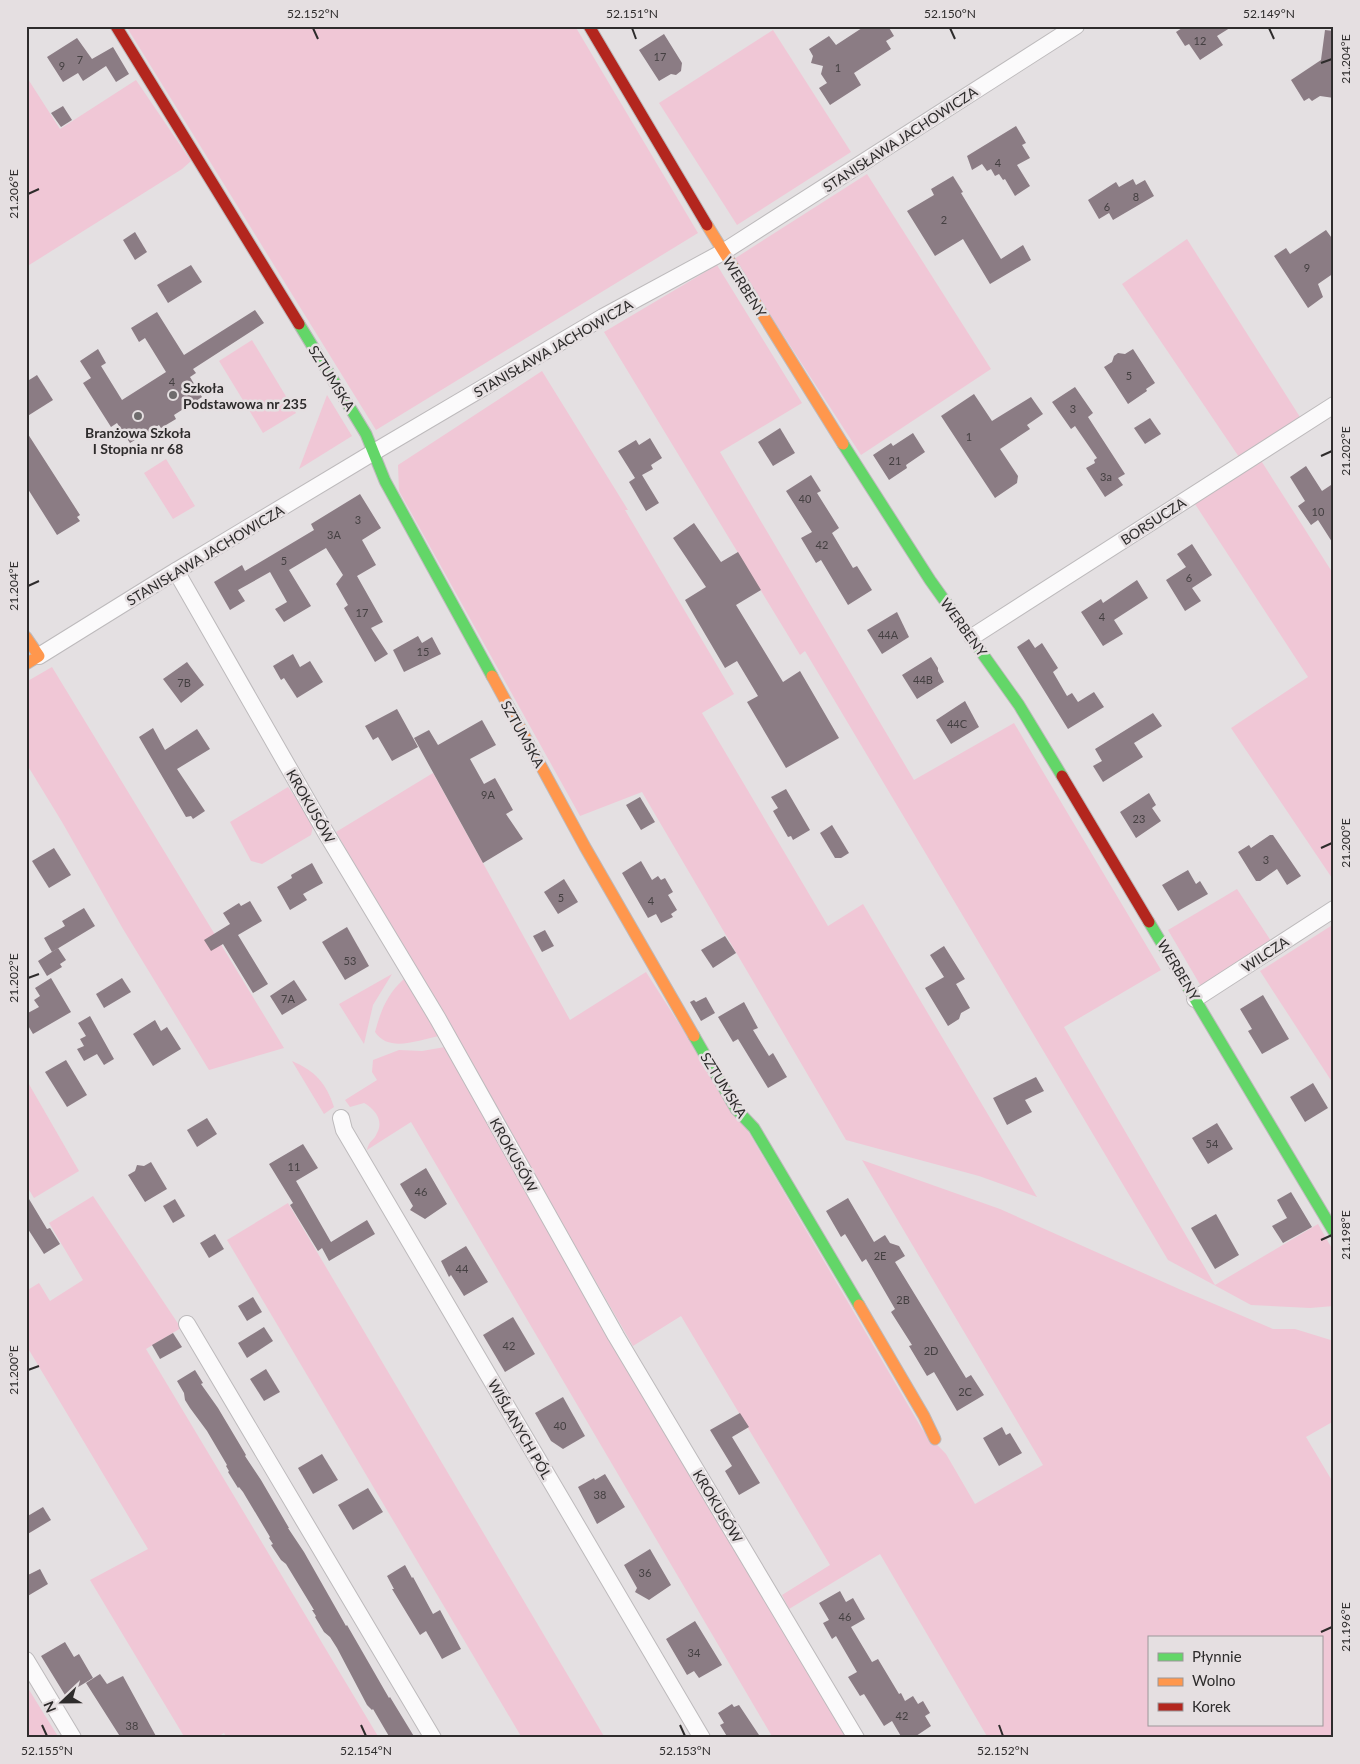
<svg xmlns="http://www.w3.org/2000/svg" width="1360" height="1764" font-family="Lato,sans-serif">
<rect width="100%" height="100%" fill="#e4e0e2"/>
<g fill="#f0c7d6" fill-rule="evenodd">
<polygon points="126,26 575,26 698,233 376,430"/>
<polygon points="773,30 851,152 737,225 659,103"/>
<polygon points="26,76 60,129 136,80 191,161 182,169 26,267"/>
<polygon points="867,174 991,369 861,455 734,259"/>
<polygon points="1187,239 1300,417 1239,457 1122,284"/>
<polygon points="717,265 802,403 720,452 914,780 1014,723 1161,970 1064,1027 1215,1285 1318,1224 1334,1252 1334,1306 1310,1308 1251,1305 1168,1260 805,651 800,655 604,332"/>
<polygon points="252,340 296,413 263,433 219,361"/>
<polygon points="542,371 628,510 625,510 734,694 702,713 828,926 863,904 1037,1197 979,1176 846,1140 642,792 580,816 399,491 398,465"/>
<polygon points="327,395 352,436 299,469"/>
<polygon points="166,459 195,506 173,519 144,473"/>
<polygon points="1260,459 1334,575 1334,881 1231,728 1308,677 1195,504"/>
<polygon points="52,667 284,1048 209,1070 123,929 62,822 26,763 26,682"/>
<path d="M433 773 570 1020 646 972 751 1136 922 1429 946 1454 975 1504 1043 1465 862 1160 1000 1209 1179 1289 1273 1329H1295L1334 1341V1421L1306 1437 1334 1484V1738H988L880 1554 789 1609 782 1595 830 1565 681 1316 633 1346 336 832ZM1149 1638H1321V1725H1149Z"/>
<polygon points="288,787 314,823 311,835 262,864 251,861 230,822"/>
<polygon points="1237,889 1271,941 1202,988 1168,930"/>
<polygon points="1334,924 1334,1085 1260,971"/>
<polygon points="392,974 373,1005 364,1044 339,1004"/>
<path d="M405 978 439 1036C418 1040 389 1053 375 1032 381 1010 387 994 405 978Z"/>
<path d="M445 1047 849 1738H773L411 1122 367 1150C369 1140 374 1141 377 1133 384 1121 375 1109 364 1103L350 1107 345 1100 377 1080 372 1072 373 1060 399 1050 422 1051Z"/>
<path d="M292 1061C315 1071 326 1083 334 1107L324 1114Z"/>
<polygon points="26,1079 79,1171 34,1198 26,1185"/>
<polygon points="93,1196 181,1328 146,1349 379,1738 227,1738 224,1733 216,1738 185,1738 90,1580 148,1549 26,1345 26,1291 39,1283 50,1301 83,1280 49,1223"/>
<polygon points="288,1203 605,1738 522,1738 227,1240"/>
<polygon points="26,1685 59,1738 26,1738"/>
</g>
<g fill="#8b7c84">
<polygon points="865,26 888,26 894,36 886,41 891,49 854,73 861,85 830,105 819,88 827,83 821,74 823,66 811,63 813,56 809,49 829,36 836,45"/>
<polygon points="1185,26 1233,26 1217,36 1223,45 1200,60 1189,44 1185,46 1176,32"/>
<polygon points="1325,30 1334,31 1334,98 1320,96 1312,101 1309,98 1304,101 1291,80 1321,60"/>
<polygon points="664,34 682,63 681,71 676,75 671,74 659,81 639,50"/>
<polygon points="77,38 92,59 113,47 129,74 116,82 106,66 83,81 78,73 63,82 47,57"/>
<polygon points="63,106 72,120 61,127 51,113"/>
<polygon points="1016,126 1026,143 1022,145 1030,158 1017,165 1030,186 1015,196 1005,179 1003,180 999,174 995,176 991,169 987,171 982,164 972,170 967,156"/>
<polygon points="953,176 963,192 961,193 1001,259 1023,245 1031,260 990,284 963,239 935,256 907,211 934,195 931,189"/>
<polygon points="1133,179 1136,185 1145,180 1154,196 1113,220 1109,213 1099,219 1088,200 1116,182 1119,187"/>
<polygon points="1326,230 1334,241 1334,273 1318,284 1323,297 1308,308 1274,256 1286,248 1290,254"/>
<polygon points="135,232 147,252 135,260 123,240"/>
<polygon points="191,265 202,282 168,303 157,285"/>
<polygon points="255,310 264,323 193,369 196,373 190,377 202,397 174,415 176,419 161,428 159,425 130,443 117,423 111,427 83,383 91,378 80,361 98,349 106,363 101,366 122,400 166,372 145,338 139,342 131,328 157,312 184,355"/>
<polygon points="1133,349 1155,383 1146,389 1147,391 1128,404 1104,367 1112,362 1114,356 1118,353 1125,354"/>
<polygon points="37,375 53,400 26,417 26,382"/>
<polygon points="1075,387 1093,413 1088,417 1125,474 1118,478 1123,485 1105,497 1086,468 1095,463 1094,460 1097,458 1075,426 1071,429 1052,402"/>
<polygon points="974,394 992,421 1031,397 1043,414 1027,425 1030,429 1000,449 1018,476 1017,483 995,498 941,416"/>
<polygon points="1150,418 1161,434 1145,444 1134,428"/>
<polygon points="780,428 795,453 773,466 758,442"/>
<polygon points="26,431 80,515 77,517 80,521 57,535 26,486"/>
<polygon points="913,433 925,452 906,465 907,468 889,480 873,455 891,443 893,446"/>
<polygon points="650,438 662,458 651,465 653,469 642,475 659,503 646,511 629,482 635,478 618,451 636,440 639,445"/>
<polygon points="1306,466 1322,491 1334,483 1334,545 1318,520 1311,525 1298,506 1305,501 1290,477"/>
<polygon points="811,475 821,491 817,493 839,528 832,533 853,568 857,566 872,590 848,605 821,560 816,563 801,538 812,532 786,491"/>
<polygon points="360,494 381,528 362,540 376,565 357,576 383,622 371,628 388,654 375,662 344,608 348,605 336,584 343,575 326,548 289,570 311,606 284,622 275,609 287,602 270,572 238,590 245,601 230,610 214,582 242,565 245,571 314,530 311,524"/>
<polygon points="694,523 721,562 738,552 761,590 736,605 783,682 800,671 839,738 786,768 747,702 758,696 737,661 725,668 685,600 706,587 673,538"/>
<polygon points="1192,544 1212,575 1192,588 1201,601 1185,611 1166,580 1186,567 1177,554"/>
<polygon points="1137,580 1148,598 1114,620 1123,634 1103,646 1081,612 1101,599 1103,603"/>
<polygon points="897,612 909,637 882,654 867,630"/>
<polygon points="418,636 422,643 432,637 441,654 404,672 393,650"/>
<polygon points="1029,639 1035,648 1042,643 1058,668 1053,672 1067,696 1072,693 1078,702 1094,692 1104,707 1068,729 1017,647"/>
<polygon points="293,654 300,667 310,661 323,682 297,698 284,678 281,680 273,666"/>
<polygon points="931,657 938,668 938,671 944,682 917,699 902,675"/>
<polygon points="187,662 204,685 181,703 163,679"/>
<polygon points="965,701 979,727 951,744 936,720"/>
<polygon points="397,709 418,747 392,761 378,737 373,740 365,726"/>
<polygon points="1153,713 1162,726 1134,743 1143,757 1103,782 1093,766 1102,761 1095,749"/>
<polygon points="482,720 496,745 470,759 484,784 495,778 513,810 506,814 523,839 483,863 414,738 429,730 438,745"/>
<polygon points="153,728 165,750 197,729 210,749 177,769 205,811 193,819 191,816 186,817 139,737"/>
<polygon points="786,789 810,830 793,840 791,836 788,837 773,811 778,808 771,797"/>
<polygon points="1149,793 1156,805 1152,808 1161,821 1136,838 1120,812"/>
<polygon points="640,797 655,822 641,830 626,805"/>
<polygon points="832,825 849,853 841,858 835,858 820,833"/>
<polygon points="1270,835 1273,835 1301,876 1287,885 1277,869 1260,881 1256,881 1238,852 1249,845 1251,848"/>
<polygon points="54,848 71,875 49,888 32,861"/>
<polygon points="641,861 652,880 658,876 661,880 665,878 673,892 668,895 677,910 671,914 673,917 661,923 656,914 648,918 622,873"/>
<polygon points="312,863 323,883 303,894 307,900 290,910 277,887 292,878 291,875"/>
<polygon points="1188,870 1196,884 1200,881 1208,894 1178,911 1162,885"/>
<polygon points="564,879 578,902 558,914 544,892"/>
<polygon points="250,901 262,921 238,935 268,984 253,993 223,944 211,951 204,940 230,924 223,913 239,903 241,906"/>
<polygon points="84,908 95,926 52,952 44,938 65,926 62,921"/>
<polygon points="347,927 369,966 345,980 322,942"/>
<polygon points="545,930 554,946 542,952 533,936"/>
<polygon points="725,936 736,953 713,968 701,950"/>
<polygon points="944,946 965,979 956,984 970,1008 961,1013 959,1019 948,1026 925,988 944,977 930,955"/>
<polygon points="58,948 66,960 60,964 62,967 47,976 38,961"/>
<polygon points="51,978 71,1012 33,1034 26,1022 26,1014 39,1007 34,1000 40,996 35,988"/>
<polygon points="122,978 131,992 104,1008 96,994"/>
<polygon points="294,980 307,1000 282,1015 270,996"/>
<polygon points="1263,995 1289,1039 1262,1054 1248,1031 1252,1029 1240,1009"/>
<polygon points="706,997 715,1013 701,1021 690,1002 694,1000 696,1002"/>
<polygon points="744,1002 758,1028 753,1030 769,1056 773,1053 787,1077 768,1088 738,1039 733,1042 718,1017"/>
<polygon points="90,1016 114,1059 104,1065 97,1054 84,1061 77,1049 84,1046 80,1039 86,1036 78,1023"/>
<polygon points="155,1020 161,1031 167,1027 181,1049 153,1066 133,1034"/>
<polygon points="66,1060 87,1095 67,1107 45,1072"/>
<polygon points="1036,1077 1044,1091 1025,1100 1032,1112 1007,1125 993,1098"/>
<polygon points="1313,1083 1328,1108 1305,1122 1290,1097"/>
<polygon points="207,1118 217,1134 197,1147 187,1130"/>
<polygon points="1217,1123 1233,1149 1208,1164 1192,1138"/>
<polygon points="303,1144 318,1168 296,1181 331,1242 367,1220 375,1234 329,1261 322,1248 318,1251 290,1205 293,1203 269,1164"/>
<polygon points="151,1162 167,1189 145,1202 128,1175 135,1171 137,1165 144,1166"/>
<polygon points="426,1168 447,1204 425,1219 410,1210 413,1206 400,1184"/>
<polygon points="1291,1192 1312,1227 1283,1243 1272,1226 1287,1218 1277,1200"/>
<polygon points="26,1194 47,1229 50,1228 60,1244 44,1254 26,1226"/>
<polygon points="848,1198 874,1242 885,1235 890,1243 899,1246 905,1256 895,1262 966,1378 971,1375 984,1395 957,1411 934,1372 927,1376 909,1346 912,1345 891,1312 895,1309 866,1259 862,1262 845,1234 841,1237 826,1211"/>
<polygon points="175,1199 185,1216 173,1223 163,1206"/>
<polygon points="1216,1214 1239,1255 1215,1269 1191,1228"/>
<polygon points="215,1234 224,1249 209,1258 200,1243"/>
<polygon points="466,1246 488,1282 464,1296 451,1275 449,1277 441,1261"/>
<polygon points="253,1297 262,1312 247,1321 238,1306"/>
<polygon points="513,1317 535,1354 505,1372 483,1335"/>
<polygon points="264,1327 273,1341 247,1358 238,1343"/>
<polygon points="173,1333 182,1347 160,1359 152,1345"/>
<polygon points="266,1369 280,1392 264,1401 250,1379"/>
<polygon points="195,1370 203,1383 201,1384 218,1408 246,1455 245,1456 261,1480 289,1528 288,1528 304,1552 346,1626 347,1625 389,1698 390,1697 415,1738 390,1738 373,1709 372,1710 367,1705 337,1648 330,1637 324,1632 315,1617 316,1616 312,1610 314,1610 286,1564 281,1560 271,1545 273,1544 269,1538 270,1537 243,1492 239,1487 238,1488 228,1472 229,1471 226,1466 227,1465 207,1431 190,1408 185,1400 184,1393 177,1381"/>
<polygon points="563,1397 585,1436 563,1449 551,1441 535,1413"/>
<polygon points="740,1413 749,1427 732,1437 760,1483 739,1495 725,1471 732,1466 710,1430"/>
<polygon points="1002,1427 1006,1435 1010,1433 1022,1453 999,1466 983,1438"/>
<polygon points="322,1454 338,1480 313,1494 298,1468"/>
<polygon points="605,1474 625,1507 597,1524 578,1487 594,1478 595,1480"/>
<polygon points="368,1488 383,1512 353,1530 338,1505"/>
<polygon points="43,1507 51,1520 26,1535 26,1517"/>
<polygon points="650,1549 671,1585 649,1600 635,1592 637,1588 624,1565"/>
<polygon points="405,1565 412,1578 413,1577 433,1614 440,1610 461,1649 442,1659 426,1631 420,1635 392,1589 394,1589 387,1576"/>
<polygon points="40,1569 48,1584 26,1597 26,1576"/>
<polygon points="840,1591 846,1602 853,1598 865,1619 851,1627 872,1662 878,1659 899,1694 901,1693 905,1701 913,1696 918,1704 923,1701 930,1713 925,1716 931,1726 913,1738 902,1738 892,1721 884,1726 864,1694 860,1696 848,1677 857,1672 836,1636 832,1639 823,1623 829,1620 819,1603"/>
<polygon points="695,1621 722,1665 699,1678 694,1671 687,1675 666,1639"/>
<polygon points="65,1642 74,1657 79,1654 93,1678 65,1695 41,1656"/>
<polygon points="100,1674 107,1684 123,1676 157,1738 121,1738 86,1683"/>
<polygon points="732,1704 734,1707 739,1705 761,1738 728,1738 720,1725 724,1723 718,1713"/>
</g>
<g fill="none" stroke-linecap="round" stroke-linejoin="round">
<defs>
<g id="street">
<polyline points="176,571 326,833 438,1019 616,1336 856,1738"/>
<polyline points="972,637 1334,405"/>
<polyline points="39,656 171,574 374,452 603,317 723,252 1076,26"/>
<polyline points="1195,999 1334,909"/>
<polyline points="341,1118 344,1130 702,1738"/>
<polyline points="187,1324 433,1738"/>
<polyline points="26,1660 73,1738"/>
</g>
<g id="fast">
<polyline points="299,324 366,434 385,481 492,676"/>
<polyline points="843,444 930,580 1019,705 1062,776"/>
<polyline points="1149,922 1334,1232"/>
<polyline points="694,1036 736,1109 754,1128 859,1305"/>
</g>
<g id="slow">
<polyline points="707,225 843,444"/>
<polyline points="26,637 39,656 26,664"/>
<polyline points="492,676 585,847 694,1036"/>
<polyline points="859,1305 924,1416 935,1439"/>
</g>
<g id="jam">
<polyline points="116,26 299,324"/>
<polyline points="589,26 707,225"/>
<polyline points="1062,776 1149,922"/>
</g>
</defs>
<use href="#street" stroke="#bdbabc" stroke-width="18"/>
<use href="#fast" stroke="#bdbabc" stroke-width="13"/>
<use href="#slow" stroke="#bdbabc" stroke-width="13"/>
<use href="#jam" stroke="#bdbabc" stroke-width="13"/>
<use href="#street" stroke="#fbfafb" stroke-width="16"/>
<use href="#fast" stroke="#63d668" stroke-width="11"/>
<use href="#slow" stroke="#ff974d" stroke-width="11"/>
<use href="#jam" stroke="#b3261e" stroke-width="11"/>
</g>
<path fill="none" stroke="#2e2c2c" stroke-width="2" d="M313 28 318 39M632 28 636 39M950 28 955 39M1269 28 1274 39M1321 63 1332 59M28 194 39 189M1321 456 1332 451M28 586 39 581M1321 848 1332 843M28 978 39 974M1321 1240 1332 1235M28 1370 39 1366M1321 1632 1332 1627M42 1725 47 1736M361 1725 366 1736M680 1725 685 1736M999 1725 1003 1736"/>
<g fill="#6e6b6c" stroke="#e5dfe1" stroke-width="2">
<circle cx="173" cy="395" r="5"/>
<circle cx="138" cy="416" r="5"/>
</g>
<g text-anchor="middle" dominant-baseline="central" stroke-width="5" stroke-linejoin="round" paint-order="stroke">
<g font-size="11" fill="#454042">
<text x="1200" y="40">12</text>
<text x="660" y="56">17</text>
<text x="80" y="59">7</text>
<text x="62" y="65">9</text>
<text x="838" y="67">1</text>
<text x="998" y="162">4</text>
<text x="1136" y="196">8</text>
<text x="1107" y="206">6</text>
<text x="944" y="219">2</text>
<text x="1307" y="267">9</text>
<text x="1129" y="375">5</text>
<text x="172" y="381">4</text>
<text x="1073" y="408">3</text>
<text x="969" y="436">1</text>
<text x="895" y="460">21</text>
<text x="1106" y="476">3a</text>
<text x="805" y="498">40</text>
<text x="1318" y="511">10</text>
<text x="358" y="519">3</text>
<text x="334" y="534">3A</text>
<text x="822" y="544">42</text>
<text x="284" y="560">5</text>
<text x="1189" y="577">6</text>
<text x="362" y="612">17</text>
<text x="1102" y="616">4</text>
<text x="888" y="634">44A</text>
<text x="423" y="651">15</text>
<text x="923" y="679">44B</text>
<text x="184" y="682">7B</text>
<text x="957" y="723">44C</text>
<text x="488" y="794">9A</text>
<text x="1139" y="818">23</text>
<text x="1266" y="859">3</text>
<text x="561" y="897">5</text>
<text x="651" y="900">4</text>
<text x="350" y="960">53</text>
<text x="288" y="998">7A</text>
<text x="1212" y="1143">54</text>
<text x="294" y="1166">11</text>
<text x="421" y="1191">46</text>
<text x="880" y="1255">2E</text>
<text x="462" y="1268">44</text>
<text x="903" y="1299">2B</text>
<text x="509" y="1345">42</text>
<text x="931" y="1350">2D</text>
<text x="965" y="1391">2C</text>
<text x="560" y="1425">40</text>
<text x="600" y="1494">38</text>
<text x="645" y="1572">36</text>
<text x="845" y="1616">46</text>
<text x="694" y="1652">34</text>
<text x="902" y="1715">42</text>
<text x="132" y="1725">38</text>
</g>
<g font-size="14" fill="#2e2c2c" stroke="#e5dfe1">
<text transform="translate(900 139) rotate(-33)">STANISŁAWA JACHOWICZA</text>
<text transform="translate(745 287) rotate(58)">WERBENY</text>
<text transform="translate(553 348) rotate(-30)">STANISŁAWA JACHOWICZA</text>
<text transform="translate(332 378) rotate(58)">SZTUMSKA</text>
<text transform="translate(1153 521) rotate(-33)">BORSUCZA</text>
<text transform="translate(205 555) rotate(-31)">STANISŁAWA JACHOWICZA</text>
<text transform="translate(964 627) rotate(54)">WERBENY</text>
<text transform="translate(523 734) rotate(61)">SZTUMSKA</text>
<text transform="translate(311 806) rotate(60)">KROKUSÓW</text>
<text transform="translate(1265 954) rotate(-33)">WILCZA</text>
<text transform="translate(1179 970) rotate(59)">WERBENY</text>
<text transform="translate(724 1085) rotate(58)">SZTUMSKA</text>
<text transform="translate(514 1155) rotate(61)">KROKUSÓW</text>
<text transform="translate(520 1429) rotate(60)">WIŚLANYCH PÓL</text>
<text transform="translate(718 1506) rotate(59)">KROKUSÓW</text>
</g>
<g font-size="14" font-weight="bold" fill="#2e2c2c" stroke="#e5dfe1" text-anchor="start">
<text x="183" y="387">Szkoła<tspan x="183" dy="16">Podstawowa nr 235</tspan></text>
<text x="138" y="432" text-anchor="middle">Branżowa Szkoła<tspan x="138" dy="16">I Stopnia nr 68</tspan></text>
</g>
</g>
<rect width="1360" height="1764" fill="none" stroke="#e5dfe1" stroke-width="55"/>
<rect x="1148" y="1636" width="175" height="90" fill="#e5dfe1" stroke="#9c9799"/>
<rect x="1158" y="1653" width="25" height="8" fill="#63d668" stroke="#9c9799"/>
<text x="1192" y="1662" font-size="15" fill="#2e2c2c">Płynnie</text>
<rect x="1158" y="1678" width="25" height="8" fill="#ff974d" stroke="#9c9799"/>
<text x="1192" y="1686" font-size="15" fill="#2e2c2c">Wolno</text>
<rect x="1158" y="1703" width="25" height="8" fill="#b3261e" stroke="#9c9799"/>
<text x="1192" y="1712" font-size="15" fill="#2e2c2c">Korek</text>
<g transform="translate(62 1702) rotate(248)" stroke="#e5dfe1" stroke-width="4" paint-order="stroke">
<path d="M0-4L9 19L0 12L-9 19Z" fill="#2e2c2c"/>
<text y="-8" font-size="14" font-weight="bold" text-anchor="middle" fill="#2e2c2c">N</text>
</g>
<rect x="28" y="28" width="1304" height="1708" fill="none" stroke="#2e2c2c" stroke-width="2"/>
<g font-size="12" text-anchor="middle" fill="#2e2c2c">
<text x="313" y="18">52.152°N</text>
<text x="632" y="18">52.151°N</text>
<text x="950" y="18">52.150°N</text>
<text x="1269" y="18">52.149°N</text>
<text transform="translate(1346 59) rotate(-90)" y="4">21.204°E</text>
<text transform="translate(14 194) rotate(-90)" y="4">21.206°E</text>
<text transform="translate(1346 451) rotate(-90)" y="4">21.202°E</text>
<text transform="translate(14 586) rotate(-90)" y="4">21.204°E</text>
<text transform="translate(1346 843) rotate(-90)" y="4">21.200°E</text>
<text transform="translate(14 978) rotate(-90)" y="4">21.202°E</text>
<text transform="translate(1346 1235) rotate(-90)" y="4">21.198°E</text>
<text transform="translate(14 1370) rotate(-90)" y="4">21.200°E</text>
<text transform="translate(1346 1627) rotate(-90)" y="4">21.196°E</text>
<text x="47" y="1755">52.155°N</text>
<text x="366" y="1755">52.154°N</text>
<text x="685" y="1755">52.153°N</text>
<text x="1003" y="1755">52.152°N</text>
</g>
</svg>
